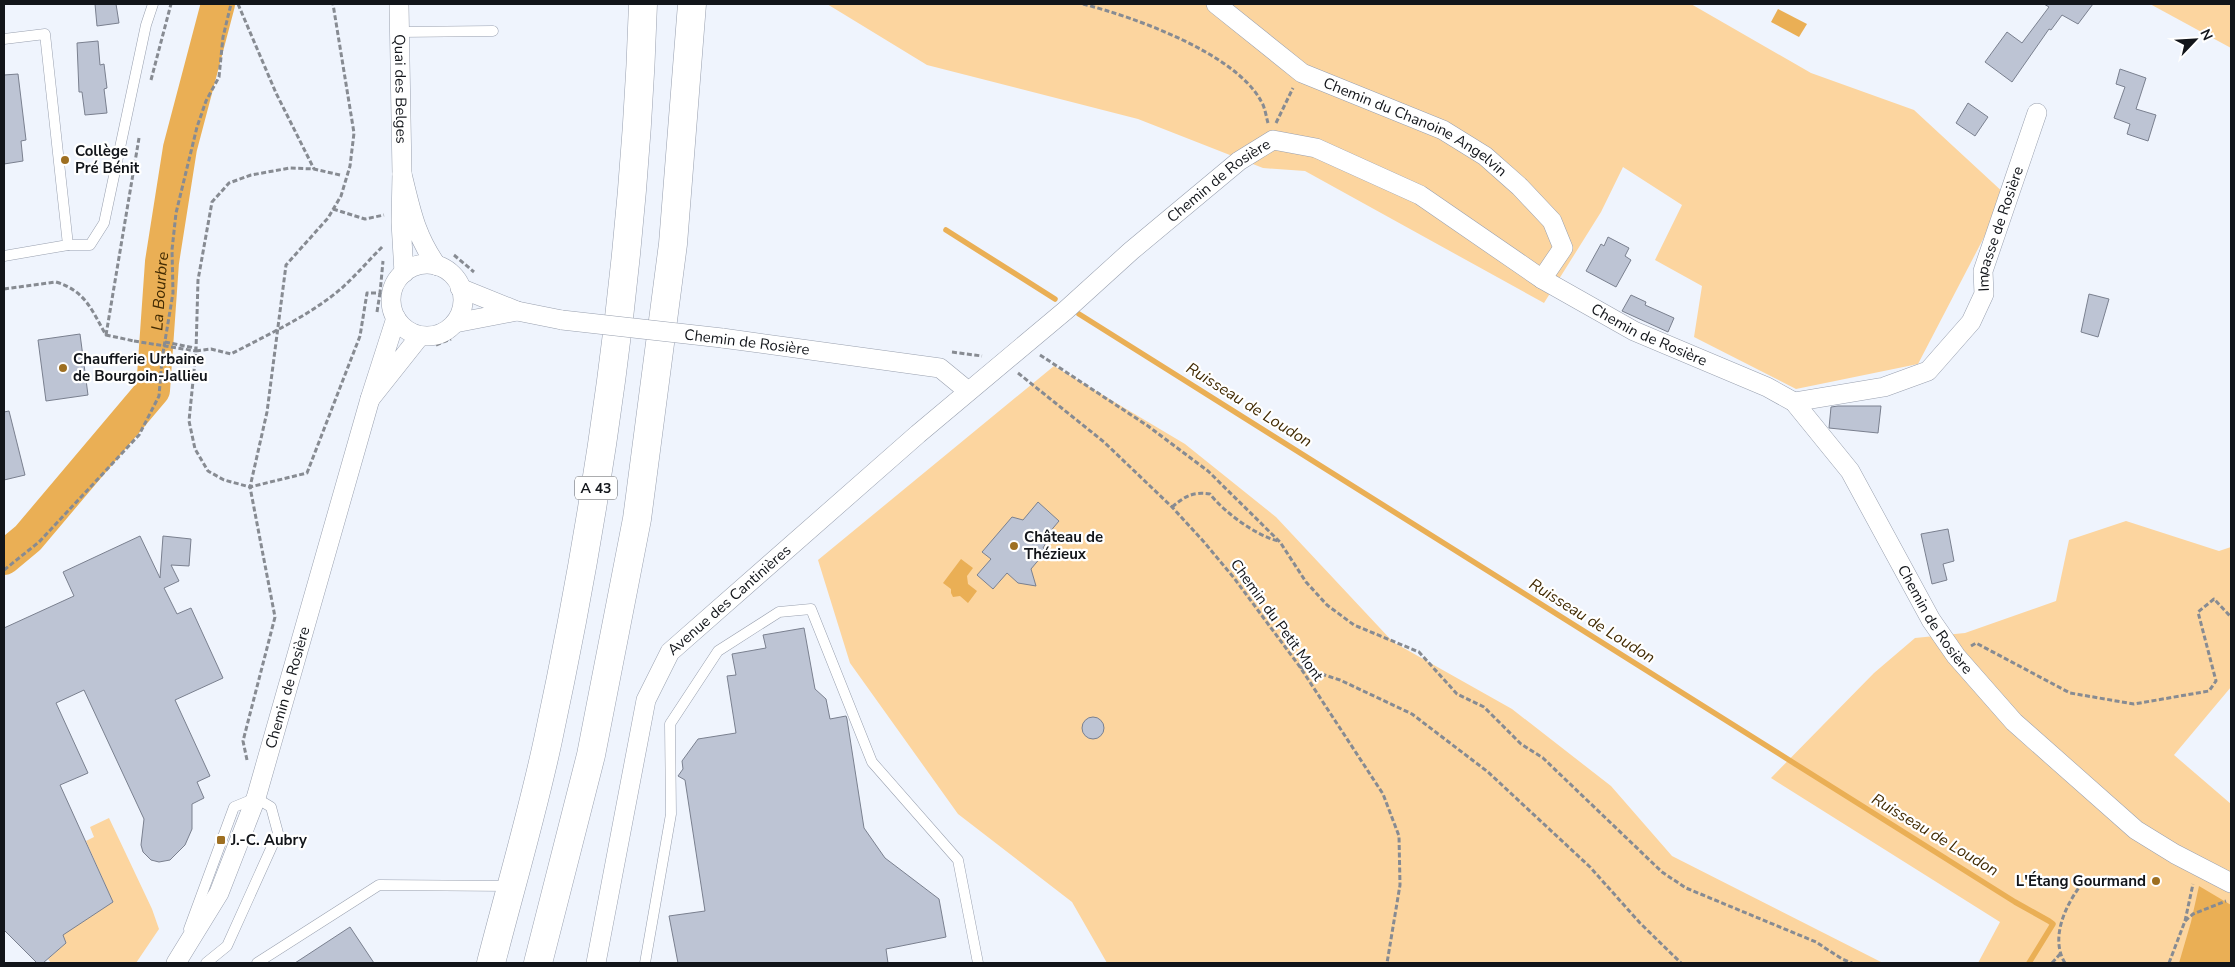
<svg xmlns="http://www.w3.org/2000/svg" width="2235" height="967" font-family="'Nunito Sans',sans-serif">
<rect width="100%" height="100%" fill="#eff4fd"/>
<g fill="#fcd59f">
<polygon points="827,4 1691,4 1811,73 1914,110 2006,195 1918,364 1796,389 1694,337 1702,286 1655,260 1682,205 1623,167 1601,212 1544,303 1305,171 1263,168 1138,119 927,65"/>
<polygon points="2150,4 2231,4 2231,48"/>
<polygon points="1054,366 1185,444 1276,517 1393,642 1512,709 1611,786 1672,856 1883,963 1107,963 1072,902 958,814 850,663 818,560"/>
<polygon points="2126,521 2219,551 2231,547 2231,687 2174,755 2231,804 2231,963 1978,963 2000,922 1771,778 1874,673 1915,638 1965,633 2056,601 2069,540"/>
<polygon points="109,818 152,909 159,929 136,963 51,963 48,959 66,943 58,929 70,930 113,902 86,841 94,837 90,827"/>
</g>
<g fill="#eaaf55">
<polygon points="1778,9 1807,24 1799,37 1771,22"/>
<polygon points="961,559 973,568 967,576 968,584 977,591 968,603 960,596 953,597 951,593 951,589 943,583"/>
<polygon points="2199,886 2231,905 2231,963 2179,963 2191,922"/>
</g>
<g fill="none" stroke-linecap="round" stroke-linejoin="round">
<g stroke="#eaaf55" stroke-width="5.5">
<polyline points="946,230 1055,299"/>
<polyline points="1079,314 2015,902 2049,921 2053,924 2029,963"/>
</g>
<path stroke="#eaaf55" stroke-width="34" id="s1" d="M4 558 28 538 153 390 162 262 180 148 218 4"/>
</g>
<g fill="#bdc4d4" stroke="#7a808f">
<polygon points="95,4 116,4 119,23 97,26"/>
<polygon points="2044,4 2093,4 2078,24 2062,15 2051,30 2049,29 2012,82 1985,62 2007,32 2022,43 2049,7"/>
<polygon points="98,41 100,65 104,64 107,88 104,89 107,113 85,115 82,92 79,92 77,43"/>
<polygon points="2120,69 2146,78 2136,109 2156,115 2148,141 2127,134 2130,124 2114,118 2125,87 2116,84"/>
<polygon points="18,74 26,140 21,141 23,161 4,164 4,75"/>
<polygon points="1968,103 1988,117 1975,136 1956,123"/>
<polygon points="1608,237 1629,248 1625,256 1631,260 1616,287 1586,271 1601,244 1604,246"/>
<polygon points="2089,294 2109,299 2098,337 2081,332"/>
<polygon points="1631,295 1646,302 1645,305 1674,318 1668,332 1622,311"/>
<polygon points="80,334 88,395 46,401 38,340"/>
<polygon points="1838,406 1881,406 1878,433 1829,428 1831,407"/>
<polygon points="9,411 25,475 4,480 4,412"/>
<polygon points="1038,502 1059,521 1043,540 1046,543 1043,548 1046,551 1031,569 1036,586 1018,583 1007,573 993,589 977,575 991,559 982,552 1012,517 1023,520"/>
<polygon points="1948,529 1954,561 1943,564 1947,580 1932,584 1921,534"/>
<polygon points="140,536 160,578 163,536 191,539 189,566 171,565 179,581 164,588 177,614 191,608 223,678 175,700 210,776 197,782 204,798 192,804 192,829 185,845 170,860 159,862 151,860 143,852 141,845 144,819 84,690 56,703 88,773 60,785 113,902 63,935 66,943 43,963 37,963 4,930 4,628 74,596 63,572"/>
<polygon points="804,628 815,689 826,699 830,719 846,716 847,719 864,828 885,858 939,899 946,937 886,949 888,963 678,963 669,916 705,911 685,780 678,776 683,769 682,761 698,739 736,733 727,676 736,675 732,654 766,648 763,635"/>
<circle cx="1093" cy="728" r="11"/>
<polygon points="350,927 374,963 295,963"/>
</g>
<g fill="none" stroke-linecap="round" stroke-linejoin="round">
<defs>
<g id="service">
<polyline points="399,32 493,31"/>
<polyline points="4,39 45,34 68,245 4,256"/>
<polyline points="68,245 90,245 104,223 146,25 153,4"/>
<polyline points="189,929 234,807 256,798 271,807 278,833 227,946 206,963"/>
<polyline points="257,963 379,885 510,886"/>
<polyline points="645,963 671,814 670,724 718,651 779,612 811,609 872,762 958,860 978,963"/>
</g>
<g id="minor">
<path id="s2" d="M399 4 402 174"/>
<path id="s3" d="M1216 4 1302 73 1443 130 1485 156 1520 187 1552 221 1563 248 1542 279"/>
<circle cx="427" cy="300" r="36"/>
<path d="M404 273 401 222 402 174C411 210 415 235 437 266"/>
<polyline points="517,311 562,320"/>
<polyline points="396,318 370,399 420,336"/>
<polyline points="455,323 517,311 460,288"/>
<polyline points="722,338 940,368 968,391"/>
<path id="s4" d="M1794 402 1884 387 1928 371 1971 322 1984 294 1983 271 2037 113"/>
<path id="s5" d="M176 963 219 893 256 798 370 399"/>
<path id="s6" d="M596 963 646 700 670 652 918 434 1066 310 1131 251 1239 161 1273 140 1316 148 1420 195 1542 279 1634 331 1767 387 1794 402 1850 471 1931 620 1956 656 2014 722 2136 830 2175 854 2231 883"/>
</g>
<g id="motorway">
<path d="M491 963C510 889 532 815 548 740 600 498 635 252 643 4"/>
<polyline points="538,963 591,755 637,519 673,244 692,4"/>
</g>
</defs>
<use href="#service" stroke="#99a0af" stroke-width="11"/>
<use href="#minor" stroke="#99a0af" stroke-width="20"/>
<use href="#motorway" stroke="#99a0af" stroke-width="29"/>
<g stroke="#878b92" stroke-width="3" stroke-dasharray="5 2.5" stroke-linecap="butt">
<polyline points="238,4 276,93 314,169"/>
<path d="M1083 4C1134 17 1235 53 1261 101 1265 107 1266 116 1268 123"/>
<polyline points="151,80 171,4"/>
<polyline points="1276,123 1293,88"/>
<polyline points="340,175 314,169 290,168 251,175 229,183 212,202 198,280 196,351 189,421 195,449 208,471 224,480 250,487 307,473 360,336 367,293 380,293 383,261"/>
<polyline points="333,209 365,219 384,215"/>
<polyline points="454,255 474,272"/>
<path d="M4 289 56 282C86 291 92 311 106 335L134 341"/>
<polyline points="377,312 380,293"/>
<polyline points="106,335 139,138"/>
<polyline points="165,342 195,348"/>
<polyline points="436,345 451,339"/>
<path d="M196 351 211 349 231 354C269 334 311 315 343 287 357 274 370 259 383 246"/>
<polyline points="952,352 982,356"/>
<polyline points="1040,355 1148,426 1208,471 1280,542 1306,582 1327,605 1354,625 1419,652 1457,694 1484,707 1521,744 1543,758 1662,872 1686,888 1816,942 1842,959 1852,963"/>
<polyline points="1018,373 1104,442 1172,507 1204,542 1234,578 1300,667 1383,794 1399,836 1400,885 1387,963"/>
<path d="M1172 507C1184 497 1193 491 1210 494 1224 512 1255 535 1278 541"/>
<polyline points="4,570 39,542 139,435 159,396 162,359 173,293 172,250 176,213 197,127 206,101 219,77 223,37 231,4"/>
<polyline points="1971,646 1976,643 2070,693 2134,704 2209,691 2216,681 2198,612 2214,599 2231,617"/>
<polyline points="1300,667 1340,680 1412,714 1488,772 1590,867 1640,923 1681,963"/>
<polyline points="247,760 243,741 275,617 250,487 267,412 286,265 328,218 341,196 350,166 354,133 333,4"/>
<polyline points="2185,921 2193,914 2226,901"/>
<polyline points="2052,963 2060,954"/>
<path d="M2065 963C2049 937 2067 902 2084 881"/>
<polyline points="2169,963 2185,921 2193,884"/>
</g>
<use href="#service" stroke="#fff" stroke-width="10"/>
<use href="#minor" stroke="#fff" stroke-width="19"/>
<use href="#motorway" stroke="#fff" stroke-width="28"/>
<defs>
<polyline id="minor-bridge" points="562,320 722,338"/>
</defs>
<use href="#minor-bridge" stroke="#99a0af" stroke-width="20" stroke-linecap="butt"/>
<polyline stroke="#878b92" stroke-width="3" stroke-dasharray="5 2.5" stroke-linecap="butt" points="134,341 196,351"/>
<use href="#minor-bridge" stroke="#fff" stroke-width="19"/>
</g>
<g fill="#9e6f21" stroke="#fff" stroke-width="2">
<circle cx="65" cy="160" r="5"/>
<circle cx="63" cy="368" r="5"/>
<circle cx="1014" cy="546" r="5"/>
<rect x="216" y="835" width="10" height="10" rx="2.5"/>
<circle cx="2156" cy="881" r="5"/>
</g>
<g text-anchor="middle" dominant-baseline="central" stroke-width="4.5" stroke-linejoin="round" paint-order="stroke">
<rect fill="#fff" stroke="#595b5f" stroke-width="1" x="575" y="476.5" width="42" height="23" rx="4"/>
<g font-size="14" font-weight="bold" fill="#12151a">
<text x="596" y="488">A 43</text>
</g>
<g font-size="15" fill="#12151a" stroke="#fff">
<text stroke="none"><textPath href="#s2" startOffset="85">Quai des Belges</textPath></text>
<text stroke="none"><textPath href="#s3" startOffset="236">Chemin du Chanoine Angelvin</textPath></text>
<text stroke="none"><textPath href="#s6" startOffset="1045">Chemin de Rosière</textPath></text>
<text stroke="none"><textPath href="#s4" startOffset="302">Impasse de Rosière</textPath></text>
<text stroke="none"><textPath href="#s6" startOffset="1540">Chemin de Rosière</textPath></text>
<text transform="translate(747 342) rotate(7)">Chemin de Rosière</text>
<text stroke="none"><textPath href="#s6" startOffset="400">Avenue des Cantinières</textPath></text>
<text stroke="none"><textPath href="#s6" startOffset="1960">Chemin de Rosière</textPath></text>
<text transform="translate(1277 620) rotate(54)">Chemin du Petit Mont</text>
<text stroke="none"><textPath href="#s5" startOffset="299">Chemin de Rosière</textPath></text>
</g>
<g font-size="15" font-weight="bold" fill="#12151a" stroke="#fff" text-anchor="start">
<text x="75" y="151">Collège<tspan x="75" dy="17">Pré Bénit</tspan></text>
<text x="73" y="359">Chaufferie Urbaine<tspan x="73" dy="17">de Bourgoin-Jallieu</tspan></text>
<text x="1024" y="537">Château de<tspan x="1024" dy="17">Thézieux</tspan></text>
<text x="231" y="840">J.-C. Aubry</text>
<text x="2146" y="881" text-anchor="end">L'Étang Gourmand</text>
</g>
<g font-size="16" font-style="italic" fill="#422b03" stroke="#fff">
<text stroke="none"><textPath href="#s1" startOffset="324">La Bourbre</textPath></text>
<text transform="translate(1249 405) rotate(32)">Ruisseau de Loudon</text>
<text transform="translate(1592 621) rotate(32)">Ruisseau de Loudon</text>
<text transform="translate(1935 835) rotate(31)">Ruisseau de Loudon</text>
</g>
</g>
<rect width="2235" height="967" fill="none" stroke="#12151a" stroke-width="10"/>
<g transform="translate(2195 40) rotate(65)" stroke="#ffffff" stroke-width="4" paint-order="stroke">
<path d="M0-4L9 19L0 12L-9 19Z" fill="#12151a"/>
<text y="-8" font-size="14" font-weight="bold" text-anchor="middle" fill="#12151a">N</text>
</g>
</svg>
